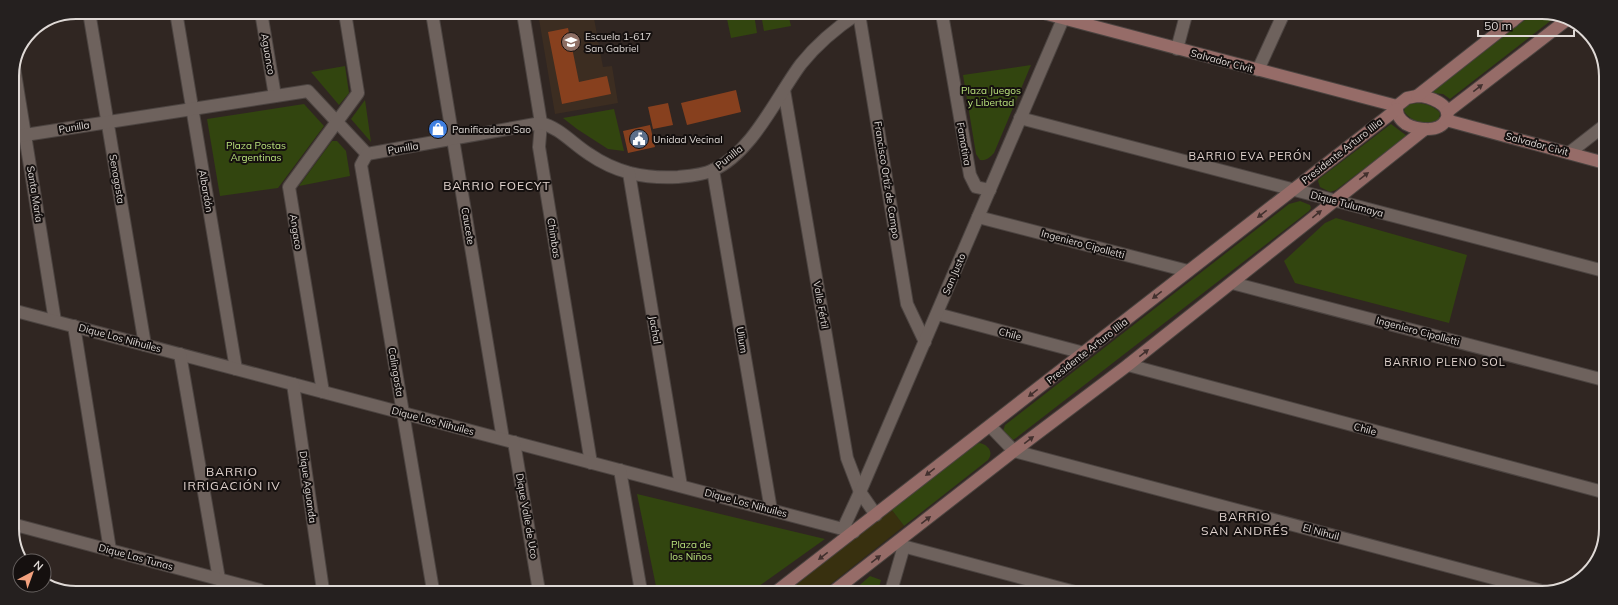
<svg xmlns="http://www.w3.org/2000/svg" width="1618" height="605" font-family="Mulish,sans-serif">
<rect width="100%" height="100%" fill="#302622"/>
<polygon fill="#3c2d21" points="574,13 593,13 603,67 612,66 618,103 555,114 539,19"/>
<g fill="#32450f">
<polygon points="726,14 754,14 757,33 731,38"/>
<polygon points="761,14 788,14 791,26 764,31"/>
<polygon points="1531,15 1558,15 1450,99 1443,94 1431,93"/>
<path d="M1031 65 994 153C990 157 987 161 980 160L976 154 963 75Z"/>
<polygon points="345,66 349,93 339,105 311,72"/>
<polygon points="365,100 371,142 351,119"/>
<path d="M1418 103C1427 104 1434 106 1440 113L1439 119C1428 126 1410 122 1404 111L1405 106 1410 104Z"/>
<polygon points="304,104 324,126 278,188 220,196 207,119"/>
<polygon points="614,109 624,151 608,149 577,129 563,118"/>
<polygon points="1391,124 1407,136 1336,190 1330,192 1320,187 1318,181 1319,179"/>
<polygon points="332,141 337,141 346,151 350,176 299,186"/>
<polygon points="1300,201 1310,205 1311,208 1309,211 1016,438 1013,440 1010,439 1003,431 1005,425 1289,204"/>
<polygon points="1336,218 1467,255 1449,323 1295,283 1284,261 1325,223"/>
<path d="M980 443C988 445 994 452 988 460L904 526 891 509 975 444Z"/>
<polygon points="637,494 825,539 752,591 657,591"/>
<polygon points="870,576 881,580 878,591 853,591"/>
</g>
<polygon fill="#38300f" points="891,509 904,526 822,591 788,591"/>
<g fill="#87401e">
<polygon points="568,28 579,82 607,76 611,94 562,104 548,32"/>
<polygon points="736,90 741,112 687,125 681,103"/>
<polygon points="668,103 673,125 653,129 648,107"/>
<polygon points="650,125 655,147 628,153 623,131"/>
</g>
<g fill="none" stroke-linecap="round" stroke-linejoin="round">
<defs>
<g id="street">
<polyline points="89,12 145,345"/>
<polyline points="176,12 236,369"/>
<polyline points="261,12 275,96"/>
<polyline points="432,13 503,439"/>
<polyline points="523,13 541,123 539,147 591,463"/>
<polyline points="859,14 907,304 925,342"/>
<polyline points="942,14 970,175 976,187 990,190"/>
<polyline points="1494,15 1513,21"/>
<polyline points="1177,49 1186,15"/>
<polyline points="14,67 55,321"/>
<polyline points="1258,70 1283,15"/>
<polyline points="784,90 847,458 860,492 876,515"/>
<polyline points="1020,118 1604,271"/>
<path d="M12 137 308 91 367 154 541 123C560 128 573 144 589 154 602 163 615 169 630 173 646 177 662 178 678 177 689 176 703 175 713 170 752 153 777 96 801 64 817 44 836 28 857 14"/>
<polyline points="1569,153 1605,125"/>
<polyline points="367,154 361,165 433,590"/>
<polyline points="713,170 771,510"/>
<polyline points="629,173 681,486"/>
<polyline points="978,217 1188,271"/>
<polyline points="1232,283 1604,380"/>
<polyline points="12,310 854,532"/>
<polyline points="937,314 1084,353"/>
<polyline points="74,326 110,550"/>
<polyline points="180,354 219,579"/>
<polyline points="1128,365 1603,492"/>
<polyline points="293,384 323,590"/>
<polyline points="323,392 289,187 358,93 345,13"/>
<polyline points="990,426 1014,451 1546,592"/>
<polyline points="514,442 539,591"/>
<polyline points="620,470 641,591"/>
<polyline points="12,524 260,590"/>
<polyline points="843,529 860,492 1063,19"/>
<polyline points="895,544 1075,592"/>
<polyline points="891,591 904,546"/>
</g>
<g id="secondary">
<polyline points="1047,14 1397,106"/>
<path d="M1417 96C1427 96 1454 104 1446 120 1439 133 1417 130 1406 124 1399 119 1396 114 1397 106L1407 98Z"/>
<polyline points="1417,96 1520,15"/>
<polyline points="1447,112 1568,19"/>
<polyline points="1446,120 1605,163"/>
<polyline points="777,591 1397,109"/>
<polyline points="834,591 1014,451 1128,365 1425,129"/>
</g>
</defs>
<use href="#street" stroke="#4c4441" stroke-width="14"/>
<use href="#secondary" stroke="#4c4441" stroke-width="14"/>
<use href="#street" stroke="#6e625d" stroke-width="12"/>
<use href="#secondary" stroke="#966c68" stroke-width="12"/>
</g>
<defs><path id="oneway-solid" d="M-6-.8H1V-3.2L6.5 0L1 3.2V.8H-6Z"/></defs>
<g fill="#42302e">
<use href="#oneway-solid" transform="translate(1478 88) rotate(-38)"/>
<use href="#oneway-solid" transform="translate(1364 176) rotate(-38)"/>
<use href="#oneway-solid" transform="translate(1262 214) rotate(142)"/>
<use href="#oneway-solid" transform="translate(1317 214) rotate(-39)"/>
<use href="#oneway-solid" transform="translate(1157 295) rotate(142)"/>
<use href="#oneway-solid" transform="translate(1144 353) rotate(-38)"/>
<use href="#oneway-solid" transform="translate(1033 393) rotate(142)"/>
<use href="#oneway-solid" transform="translate(1029 440) rotate(-37)"/>
<use href="#oneway-solid" transform="translate(930 472) rotate(142)"/>
<use href="#oneway-solid" transform="translate(926 520) rotate(-38)"/>
<use href="#oneway-solid" transform="translate(823 556) rotate(142)"/>
<use href="#oneway-solid" transform="translate(876 559) rotate(-38)"/>
</g>
<defs>
<symbol id="school-disc" viewBox="-11 -11 22 22"><circle r="9.5" fill="#8d6e63" stroke="#15100f"/><path d="M0-5L7-2L0 1L-7-2ZM-4 1L0 2.5L4 1V4Q0 6-4 4Z" fill="#fff"/></symbol>
<symbol id="shop-disc" viewBox="-11 -11 22 22"><circle r="9.5" fill="#3f7fe0" stroke="#15100f"/><path d="M-5-2.5h2.3a2.7 3.5 0 0 1 5.4 0H5L5.5 6h-11ZM-1.5-2.5h3a1.5 2.3 0 0 0-3 0Z" fill="#fff"/></symbol>
<symbol id="civic-disc" viewBox="-11 -11 22 22"><circle r="9.5" fill="#5c6f8a" stroke="#15100f"/><path d="M-.6-6.5H3V-4.5H.6V-3L4-1V1h2V6H-6V1h2V-1L-.6-3ZM-1.2 2.5V6h2.4V2.5Z" fill="#fff"/></symbol>
</defs>
<g fill-rule="evenodd">
<use href="#school-disc" x="560" y="31" width="22" height="22"/>
<use href="#shop-disc" x="427" y="118" width="22" height="22"/>
<use href="#civic-disc" x="628" y="128" width="22" height="22"/>
</g>
<g text-anchor="middle" dominant-baseline="central" stroke-width="4" stroke-linejoin="round" paint-order="stroke">
<g font-size="10" fill="#dfd9d6" stroke="#15100f" text-anchor="start">
<text x="585" y="36">Escuela 1-617<tspan x="585" dy="12">San Gabriel</tspan></text>
<text x="452" y="129">Panificadora Sao</text>
<text x="653" y="139">Unidad Vecinal</text>
</g>
<g font-size="10" fill="#dfd9d6" stroke="#15100f">
<text transform="translate(268 54) rotate(80)">Aguanco</text>
<text transform="translate(1222 61) rotate(15)">Salvador Civit</text>
<text transform="translate(74 127) rotate(-9)">Punilla</text>
<text transform="translate(964 144) rotate(80)">Famatina</text>
<text transform="translate(1537 144) rotate(15)">Salvador Civit</text>
<text transform="translate(403 148) rotate(-9)">Punilla</text>
<text transform="translate(1342 151) rotate(-38)">Presidente Arturo Illia</text>
<text transform="translate(729 157) rotate(-39)">Punilla</text>
<text transform="translate(117 179) rotate(80)">Senagasta</text>
<text transform="translate(887 180) rotate(81)">Francisco Ortíz de Campo</text>
<text transform="translate(206 191) rotate(80)">Albardón</text>
<text transform="translate(35 194) rotate(81)">Santa María</text>
<text transform="translate(1347 204) rotate(15)">Dique Tulumaya</text>
<text transform="translate(468 226) rotate(80)">Caucete</text>
<text transform="translate(296 232) rotate(81)">Angaco</text>
<text transform="translate(554 238) rotate(81)">Chimbas</text>
<text transform="translate(1083 244) rotate(15)">Ingeniero Cipolletti</text>
<text transform="translate(954 274) rotate(-67)">San Justo</text>
<text transform="translate(821 305) rotate(80)">Valle Fértil</text>
<text transform="translate(655 330) rotate(81)">Jachal</text>
<text transform="translate(1418 331) rotate(15)">Ingeniero Cipolletti</text>
<text transform="translate(1010 334) rotate(15)">Chile</text>
<text transform="translate(120 338) rotate(15)">Dique Los Nihuiles</text>
<text transform="translate(742 340) rotate(80)">Ulium</text>
<text transform="translate(1087 351) rotate(-38)">Presidente Arturo Illia</text>
<text transform="translate(396 372) rotate(80)">Calingasta</text>
<text transform="translate(433 421) rotate(15)">Dique Los Nihuiles</text>
<text transform="translate(1365 429) rotate(15)">Chile</text>
<text transform="translate(308 487) rotate(82)">Dique Aguanda</text>
<text transform="translate(746 503) rotate(15)">Dique Los Nihuiles</text>
<text transform="translate(527 516) rotate(80)">Dique Valle de Uco</text>
<text transform="translate(1321 532) rotate(15)">El Nihuil</text>
<text transform="translate(136 557) rotate(15)">Dique Las Tunas</text>
</g>
<g font-size="10" fill="#bbe47d" stroke="#15100f">
<text x="991" y="90">Plaza Juegos<tspan x="991" dy="12">y Libertad</tspan></text>
<text x="256" y="145">Plaza Postas<tspan x="256" dy="12">Argentinas</tspan></text>
<text x="691" y="544">Plaza de<tspan x="691" dy="12">los Niños</tspan></text>
</g>
<g font-size="11" letter-spacing="1" fill="#e2d4cf" stroke="#15100f">
<text x="1250" y="156">BARRIO EVA PERÓN</text>
<text x="1445" y="362">BARRIO PLENO SOL</text>
</g>
<g font-size="12" letter-spacing="1" fill="#e2d4cf" stroke="#15100f">
<text x="497" y="185">BARRIO FOECYT</text>
<text x="232" y="471">BARRIO<tspan x="232" dy="14">IRRIGACIÓN IV</tspan></text>
<text x="1245" y="516">BARRIO<tspan x="1245" dy="14">SAN ANDRÉS</tspan></text>
</g>
</g>
<path d="M0 0H1618V605H0ZM76 19H1542A57 57 0 0 1 1599 76V529A57 57 0 0 1 1542 586H76A57 57 0 0 1 19 529V76A57 57 0 0 1 76 19Z" fill="#25201f" fill-rule="evenodd"/>
<path fill="none" stroke="#dfd9d6" stroke-width="2" d="M76 19H1542A57 57 0 0 1 1599 76V529A57 57 0 0 1 1542 586H76A57 57 0 0 1 19 529V76A57 57 0 0 1 76 19Z"/>
<g transform="translate(32 573) rotate(41)"><circle r="19" fill="#15100f" stroke="#66605f"/>
<path d="M0-3L7 15L0 10L-7 15Z" fill="#f2a17e"/>
<text y="-6" font-size="11" font-weight="bold" text-anchor="middle" fill="#dfd9d6">N</text>
</g>
<path d="M1478 30v6h96v-6" fill="none" stroke="#dfd9d6" stroke-width="2"/>
<text x="1484" y="30" font-size="12" fill="#dfd9d6" stroke="#15100f" stroke-width="3" paint-order="stroke">50 m</text>
</svg>
